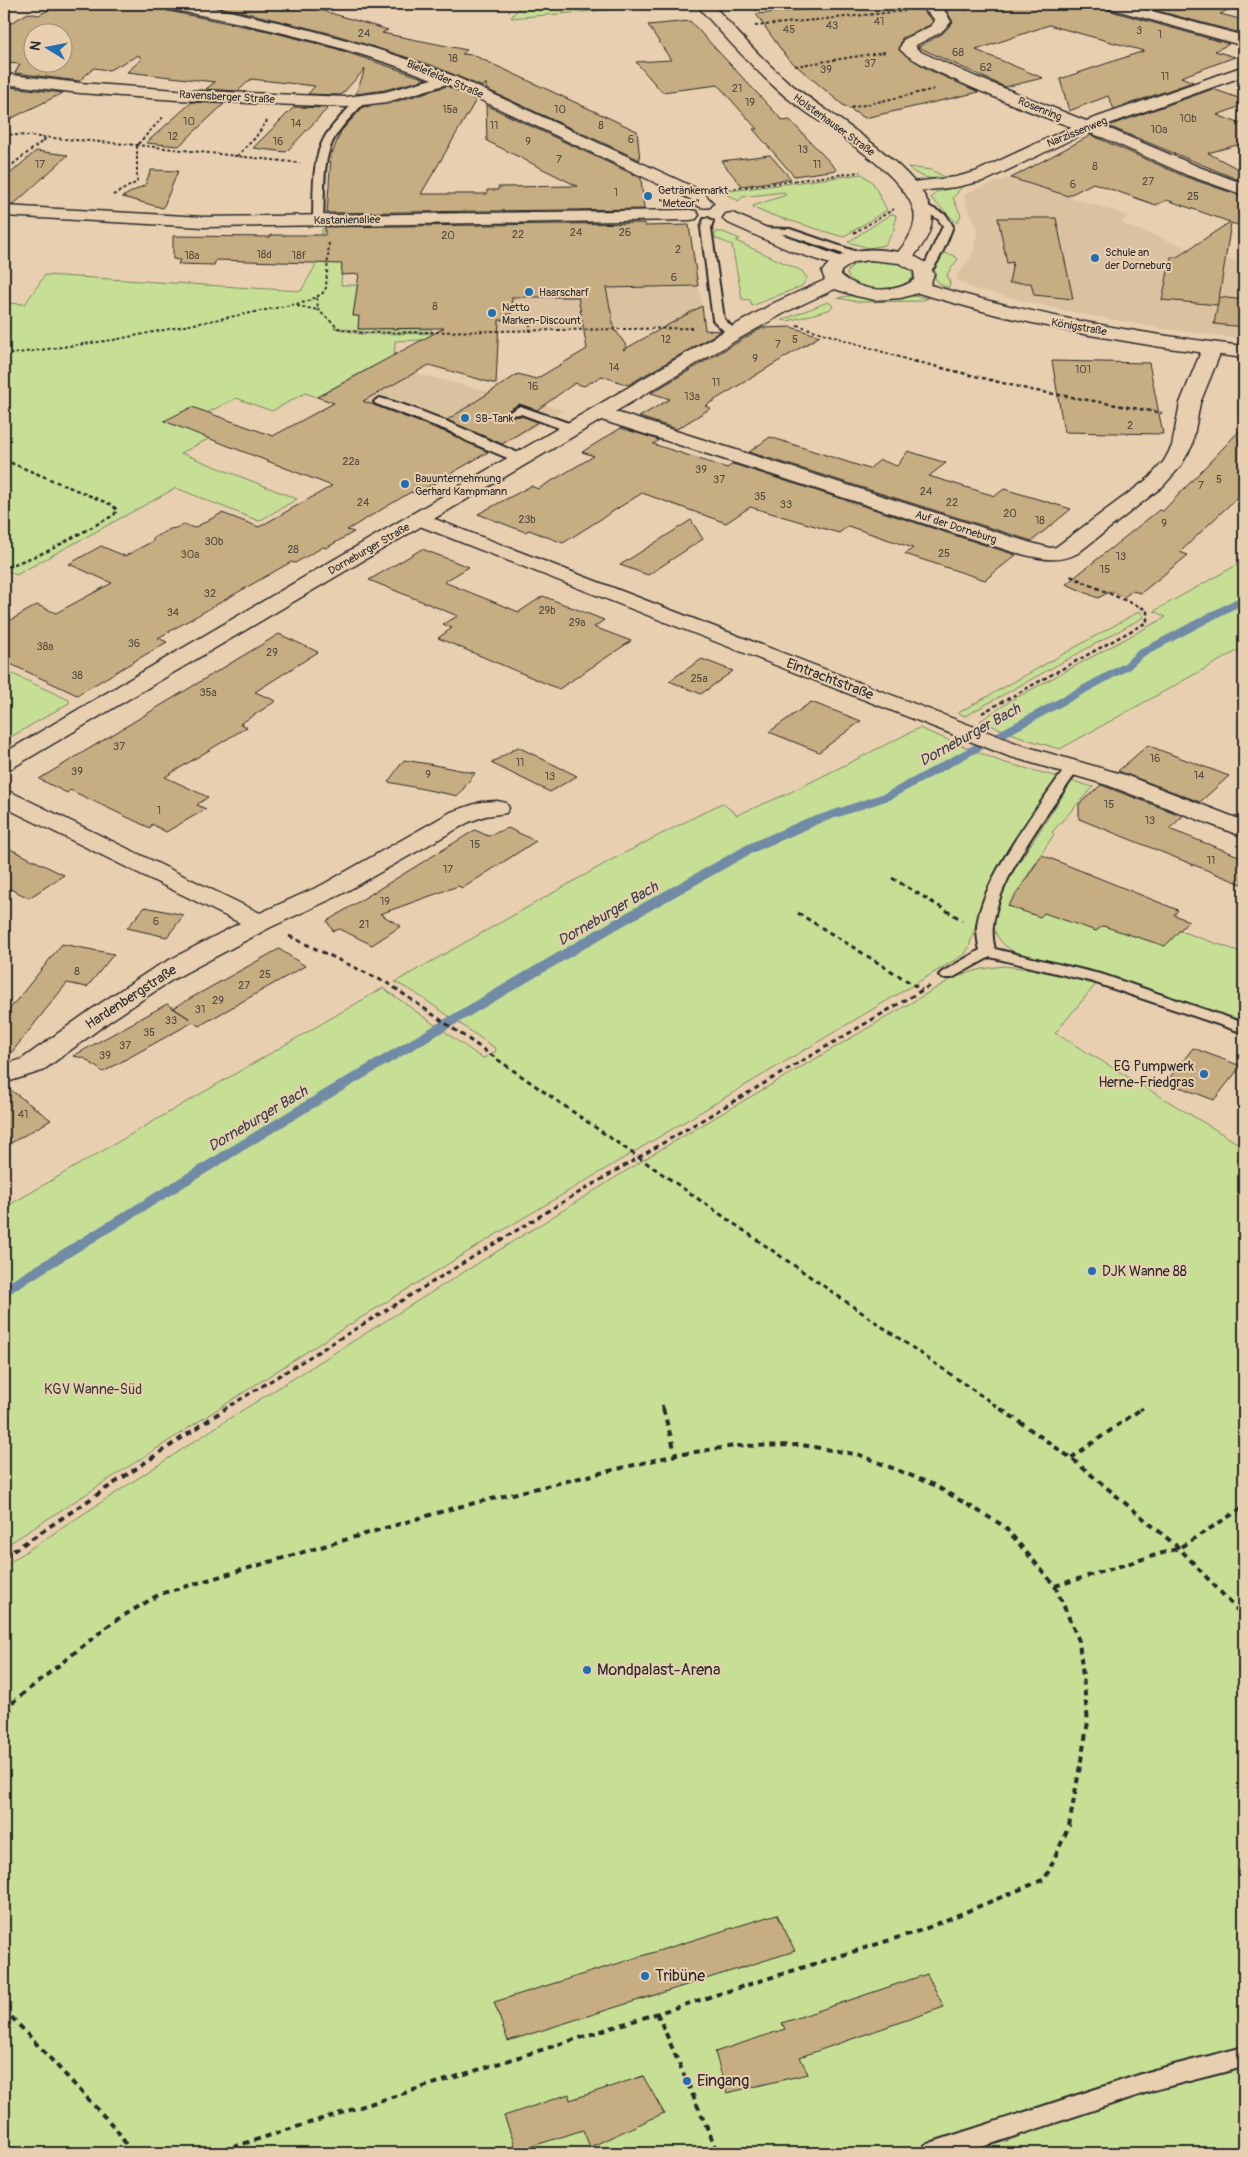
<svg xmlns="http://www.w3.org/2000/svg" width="1248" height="2157" font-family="Pangolin,sans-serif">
<rect width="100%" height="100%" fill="#e8cfb0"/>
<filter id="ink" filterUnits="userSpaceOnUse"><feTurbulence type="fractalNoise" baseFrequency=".02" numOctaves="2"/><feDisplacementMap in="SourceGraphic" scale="10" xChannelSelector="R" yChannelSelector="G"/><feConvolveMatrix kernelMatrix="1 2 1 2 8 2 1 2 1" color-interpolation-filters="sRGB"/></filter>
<g filter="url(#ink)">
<g fill="#dac2a0">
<polygon points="1010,178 1129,216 1121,223 1176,244 1244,264 1244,339 1164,329 1061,310 974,289 958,281 957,276 960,272 973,254 977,233 973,217 966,205 964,195 975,189"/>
<polygon points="699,287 705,327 478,331 477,328 358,329 353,316 354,311 378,290"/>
<polygon points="370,368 394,368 564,410 483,457 317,397"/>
</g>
<g fill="#c6df95" stroke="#788560">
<polygon points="582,4 676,4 511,18 518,8"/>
<path d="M908 167 931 170 947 178C931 180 919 178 908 167Z"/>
<polygon points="862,174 873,183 887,210 843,237 765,213 754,208 753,206 786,195 784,192 742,197 739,201 722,192"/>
<polygon points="960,186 961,188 953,198 961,215 957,223 931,198 936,192"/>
<polygon points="891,214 896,215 894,230 885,245 869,248 848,242"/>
<polygon points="322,229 344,229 341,285 358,285 353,316 359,316 358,329 431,329 431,332 362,332 334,327 334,328 360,334 477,333 477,338 395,341 394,368 370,368 317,397 305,393 272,411 236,398 193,420 214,436 181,453 297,499 259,521 176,488 16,575 8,571 4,573 4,303 25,304 45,275 301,291 320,258"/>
<polygon points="715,232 723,232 740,239 736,241 802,271 807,278 802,286 752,306 750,300 742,299 732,245 715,238"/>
<polygon points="943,253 953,255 958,259 947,274 950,284 948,288 940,284 935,278 935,269"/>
<path d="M883 261C894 262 911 264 913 277 900 294 859 292 847 275 849 260 871 261 883 261Z"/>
<polygon points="848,296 912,296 929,298 920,301 858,302 838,298"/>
<polygon points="828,302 833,306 829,310 788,321 782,320"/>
<polygon points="1244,561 1244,647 1060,749 1029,740 980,721 1010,701 1166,617 1154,611"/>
<polygon points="1140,611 1144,617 965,716 958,713"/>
<polygon points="4,670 69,700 69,703 4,741"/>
<polygon points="919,728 1002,762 1058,777 997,869 983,901 969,947 965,954 500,1232 328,1338 4,1547 4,1200 11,1204 383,988 479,1056 484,1058 496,1051 495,1048 414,992 395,982 613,859 722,803 737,815 787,794"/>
<path d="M1072 781 1093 787 1052 832 1054 834 1026 878 1244 953V1023C1192 1004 1139 985 1086 969 1064 963 1039 962 1019 954 1010 950 1000 943 996 934 988 919 1005 888 1012 873Z"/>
<polygon points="1003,966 1040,970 1097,983 1055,1033 1244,1147 1244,2153 4,2153 4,1566 230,1418 658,1151 955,977 982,969"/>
</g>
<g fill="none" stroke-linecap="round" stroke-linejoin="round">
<polyline stroke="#718ba7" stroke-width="8" points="808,823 888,796 1127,666 1140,654 1244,599"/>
<polyline stroke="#718ba7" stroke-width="10" points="4,1291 297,1112 618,923 751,848 811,822"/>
</g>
<g fill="#c6ad82" stroke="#2b2b2b" fill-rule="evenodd">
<path d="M59 4H158L162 8 168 11 268 31 334 48 426 79 385 90 356 94 365 69 341 95 308 94 315 86 251 79 238 91 206 89 215 82 127 72 141 60 139 55 109 70 94 68 79 81 15 73 20 64 4 63V27L28 13 39 15ZM32 32H62V62H32Z"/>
<polygon points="199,4 300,4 388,30 382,33 467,50 462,54 473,55 637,131 640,160 486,89 486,83 483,87 431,65 333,34 235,10"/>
<polygon points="806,4 916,4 933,21 930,25 902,38 899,50 927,69 979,92 865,118 843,105 787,58 756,14 810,9"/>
<polygon points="938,4 1100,4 1104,9 1229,44 1215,51 1235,57 1181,77 1193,82 1114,109 1108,96 1069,111 1060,79 1144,51 1049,25 976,50 1043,78 1005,87 918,47 942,34 953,22 946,10"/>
<polygon points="1132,4 1239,4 1220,14 1244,20 1244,34"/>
<polygon points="690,21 783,121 790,120 837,170 794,176 753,129 757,129 718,85 662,92 636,62 671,60 648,25"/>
<polygon points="447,86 476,100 421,194 487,194 487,190 498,190 498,187 577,186 487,141 486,105 641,178 644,209 327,213 331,156 341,131 363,107 388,104"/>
<polygon points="9,87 63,93 4,122 4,99"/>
<polygon points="1213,89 1244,100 1244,105 1217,115 1244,125 1244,143 1208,153 1244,172 1244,182 1108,126"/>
<polygon points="192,102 224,104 179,146 146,143"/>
<polygon points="294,107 328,108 286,152 253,148"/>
<polygon points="1091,135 1186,177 1244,197 1244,227 1231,223 1218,305 1162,300 1171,257 1177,257 1230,222 1167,200 1156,205 1093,183 1068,196 1011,178"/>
<polygon points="36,151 68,155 13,205 4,204 4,179"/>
<polygon points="770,155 791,179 742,186 721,161"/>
<polygon points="151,170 178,171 163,208 122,197 145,185"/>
<polygon points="998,218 1056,218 1073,299 1034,295 1031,283 1009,283 1013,262 1007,263"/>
<polygon points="645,223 645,226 689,225 698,286 606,288 615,332 616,331 627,347 623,350 702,306 705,330 721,331 628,385 602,376 584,386 575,383 537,410 519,404 507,411 507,414 510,417 521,416 538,422 502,444 447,420 518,374 536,379 587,349 578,297 512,297 511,314 507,314 506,320 499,320 496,384 429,365 363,401 448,433 488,452 416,494 411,492 347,530 354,532 326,548 323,547 295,563 291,562 158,638 167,642 77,695 4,661 4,624 37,605 56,613 112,583 69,564 101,546 125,556 153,541 153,538 170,529 176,528 184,524 194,528 222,513 259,527 332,486 164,421 192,407 273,436 334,403 317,397 444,328 358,329 359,316 353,316 359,274 341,275 342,264 216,260 214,265 178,264 180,260 173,259 173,236 270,237 271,235 325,235 325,227"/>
<polygon points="1219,297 1244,300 1244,327 1214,324"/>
<polygon points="791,327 820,336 705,406 711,408 677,429 639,417 670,399 651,393 762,328"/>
<polygon points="1052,361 1149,363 1163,434 1064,432"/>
<polygon points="1244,426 1244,491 1180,552 1188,555 1141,593 1132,591 1124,597 1111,591 1098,598 1066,584 1159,510 1163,511"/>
<polygon points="621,428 659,440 653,444 727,468 733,464 1016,555 985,580 905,554 913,548 848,526 839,533 750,507 726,523 642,493 563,543 529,530 525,532 478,514 531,486 538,489 594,456 582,452"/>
<polygon points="770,437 869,469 880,460 897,466 908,451 946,463 929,476 995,496 1004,489 1071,509 1032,541 749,452"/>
<polygon points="691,520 703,539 648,575 620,565"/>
<polygon points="422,549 469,567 444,582 519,612 543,596 604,620 594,627 631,641 559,689 438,638 452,628 443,624 458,616 369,580"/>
<polygon points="279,634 318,652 255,692 276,701 240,724 247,727 165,777 208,797 197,805 206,809 166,832 152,824 150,828 70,790 67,793 39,779"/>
<polygon points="702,659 733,671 701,694 669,681"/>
<polygon points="811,702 835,711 861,721 819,752 769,732"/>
<polygon points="1148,745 1157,749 1229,776 1200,802 1118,771"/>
<polygon points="518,747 577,776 550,792 491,763"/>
<polygon points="404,760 429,764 475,773 458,796 388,782"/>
<polygon points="1101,785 1183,816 1169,829 1244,858 1244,885 1079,819 1079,804"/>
<polygon points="508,828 536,841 463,888 458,886 380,914 401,926 372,945 340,929 333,931 327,921 475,830 488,836"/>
<polygon points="4,846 64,875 29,898 4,886"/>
<polygon points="1042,855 1178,910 1174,915 1189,921 1165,946 1103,926 1096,931 1044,913 1040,917 1008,906"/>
<polygon points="145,907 184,915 167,937 127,928"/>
<polygon points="62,944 114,954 87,987 67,983 4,1062 4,1016"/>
<polygon points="279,949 305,966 199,1026 193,1022 103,1072 84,1058 73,1056 167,1004 190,1019 173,1008"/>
<polygon points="1193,1048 1241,1066 1214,1100 1166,1082"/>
<polygon points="4,1085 51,1120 4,1147"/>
<polygon points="777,1914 795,1951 508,2041 494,2002"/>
<polygon points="927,1974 944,2007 800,2057 808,2074 727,2093 715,2052 785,2029 782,2023"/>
<polygon points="643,2076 664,2113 590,2147 583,2130 517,2151 504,2116 569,2094 570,2100"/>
</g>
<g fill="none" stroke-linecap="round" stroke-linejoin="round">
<defs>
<g id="service">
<path d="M360 98 365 101C356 113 343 123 335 137 321 161 325 193 323 220L322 222H314L313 220C314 192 311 160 326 135 335 122 346 111 357 99Z"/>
<path d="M920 202 946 215 953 226C948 238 937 272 924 275L919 272 926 262 943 226 938 219 916 207 915 205 916 203Z"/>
<polygon points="708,218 713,221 711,228 724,319 739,334 733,337 729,336 713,320 701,228 704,219"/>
<polygon points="761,228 790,229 863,254 864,256 859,259 855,258 785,234 757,233 756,231"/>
<path d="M380 398C431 411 477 436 525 456L527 459 521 463 517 462 467 441 449 431 376 404 374 402 376 400Z"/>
<polygon points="520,406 577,426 579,429 573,433 521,414 510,415 508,413"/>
<path d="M1074 762 1081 766C1052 808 998 876 993 926 992 934 993 942 995 949L1104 975 1244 1023V1033L1093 982 990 957 952 978H942L939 975 942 972 980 950C978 943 977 935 977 927 981 879 1041 803 1069 763Z"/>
<polygon points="1244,2047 1244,2067 1154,2090 964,2153 921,2153 925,2145 933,2142 1154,2070"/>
</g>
<g id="minor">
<path d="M160 4C194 2 226 10 259 18 325 32 390 52 454 76L702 191 713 203 710 207C700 209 697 206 690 199L447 84 387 102 346 107 177 100 80 93 4 84V74L80 83 177 90 346 97 385 92 432 79C346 46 258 25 168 9L163 7Z"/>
<path d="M918 4C938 4 942 3 951 22L941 32 916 45V48L921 52 976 77 1086 121 1244 66V76L1103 126 1199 167 1244 184V195L1187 175 1104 138 1087 132 987 180 956 187 910 192 904 191 901 187 904 183 956 177 975 172 1072 127C1045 118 912 66 900 49L903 40 931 26 935 21C930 11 922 12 918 4Z"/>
<polygon points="1102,4 1126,4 1244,36 1244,46 1105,7"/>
<polygon points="4,206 203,217 690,210 696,211 699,215 696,219 690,220 203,227 4,216"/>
<polygon points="732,213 803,243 845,258 848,262 845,266 839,267 791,251 726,222 723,218 726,214"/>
<path d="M1212 343 1219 345 1222 349 1200 403 1192 446 1180 467 1163 486 1078 553C1056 565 1036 557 1013 552L592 417 589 413 592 409 599 407 606 409 1028 542 1050 548 1056 547 1149 478 1164 461 1172 446 1180 403 1202 349 1205 345Z"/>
<polygon points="419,513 1024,746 1125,775 1244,821 1244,837 1107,785 1008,756 412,523 408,519 412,515"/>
<polygon points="4,791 13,793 260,913 322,885 451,812 481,802 497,801 506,803 509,808 506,813 485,816 469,822 340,895 269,928 172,980 110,1021 42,1071 4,1083 4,1065 22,1059 92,1009 154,968 240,923 4,807"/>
</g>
<path id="tertiary" d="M697 4H712C736 30 759 57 786 80 822 111 921 166 931 211 935 228 924 244 914 256L928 264 934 274 930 285C1033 315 1138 334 1244 346V358L1161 347 1078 333 997 315 918 293 901 298 875 300 856 296 835 289 788 311 740 338 12 768 4 770V753L726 330 774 303 825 280 822 272C838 247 871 247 898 252 908 241 917 226 914 211 904 171 818 123 786 97 762 77 740 53 719 30 712 21 702 13 697 4ZM870 260 899 263 914 271 915 279C895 295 860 292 841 275V271L854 262Z"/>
</defs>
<use href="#service" stroke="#2b2b2b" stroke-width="4"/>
<use href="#minor" stroke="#2b2b2b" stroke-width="3"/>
<use href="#tertiary" stroke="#2b2b2b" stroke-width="3"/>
<g stroke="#2b2b2b" stroke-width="2" stroke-dasharray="3 2.5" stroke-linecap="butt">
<polyline points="754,4 756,11"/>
<polyline points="964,10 983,4"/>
<polyline points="755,26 905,11"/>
<polyline points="795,66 885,52"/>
<polyline points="851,108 935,89"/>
<polyline points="4,134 137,145 300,163"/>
<polyline points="237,156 255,138 267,121"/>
<polyline points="4,171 48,137"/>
<polyline points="723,190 860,172"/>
<polyline points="113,195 137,182 137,145 164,116"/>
<polyline points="854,233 894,209"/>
<polyline points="317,298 318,310 338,328 362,333 694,328"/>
<polyline points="297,306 318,310"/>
<polyline points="530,323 530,332"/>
<polyline points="797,325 918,363"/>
<polyline points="4,355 113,340 306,302 322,294 326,288 329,241"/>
</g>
<g stroke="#2b2b2b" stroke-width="2.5" stroke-dasharray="4 3" stroke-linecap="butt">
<polyline points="914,361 1031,390 1162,413"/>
<polyline points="4,460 112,505 117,510 114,515 48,551 4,568"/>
<polyline points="982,713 1147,622 1147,610 1068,575"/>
</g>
<g stroke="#2b2b2b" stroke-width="3" stroke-dasharray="5 4" stroke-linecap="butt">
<polyline points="892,878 962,920"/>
<polyline points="798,913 922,990"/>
<polyline points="289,936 389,984 1002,1410"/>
<polyline points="662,1405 664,1410"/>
<polyline points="223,1410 558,1205 929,986"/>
<polyline points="1140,1410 1143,1408"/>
</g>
<g stroke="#2b2b2b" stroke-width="4" stroke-dasharray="6 5" stroke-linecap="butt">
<polyline points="663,1409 676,1455"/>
<polyline points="1001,1409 1071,1458 1179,1548 1244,1617"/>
<polyline points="1071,1458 1141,1409"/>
<polyline points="4,1557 225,1409"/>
<polyline points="1055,1586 1179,1548 1244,1507"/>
<polyline points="4,1724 14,1701 113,1622 160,1594 454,1508 676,1455 734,1446 802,1445 860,1455 934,1485 1004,1526 1055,1586 1079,1641 1088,1722 1069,1826 1045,1879 922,1930 214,2153"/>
<polyline points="4,2009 116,2129 132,2153"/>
<polyline points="657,2013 718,2153"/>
</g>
<use href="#service" fill="#e8cfb0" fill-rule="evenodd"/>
<use href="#minor" fill="#e8cfb0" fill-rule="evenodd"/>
<use href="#tertiary" fill="#e8cfb0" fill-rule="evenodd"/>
</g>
</g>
<g fill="#1f6fb2" stroke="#e8cfb0" stroke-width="2">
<circle cx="648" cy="196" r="5"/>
<circle cx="1095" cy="258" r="5"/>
<circle cx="529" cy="292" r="5"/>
<circle cx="492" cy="313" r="5"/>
<circle cx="465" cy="418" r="5"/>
<circle cx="405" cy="484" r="5"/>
<circle cx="1204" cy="1074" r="5"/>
<circle cx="1092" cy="1271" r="5"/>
<circle cx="587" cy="1670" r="5"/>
<circle cx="645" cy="1976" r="5"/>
<circle cx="687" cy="2081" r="5"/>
</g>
<g text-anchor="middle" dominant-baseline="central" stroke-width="4" stroke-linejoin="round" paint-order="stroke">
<g font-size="11" fill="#524c41">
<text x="879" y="21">41</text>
<text x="832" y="25">43</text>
<text x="789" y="29">45</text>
<text x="1139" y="30">3</text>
<text x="364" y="33">24</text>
<text x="1160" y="34">1</text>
<text x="958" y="52">68</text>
<text x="453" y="58">18</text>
<text x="870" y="63">37</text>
<text x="986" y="67">62</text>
<text x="826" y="69">39</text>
<text x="1165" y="76">11</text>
<text x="737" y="88">21</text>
<text x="750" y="102">19</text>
<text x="450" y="109">15a</text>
<text x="560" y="109">10</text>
<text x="1188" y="118">10b</text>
<text x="189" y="121">10</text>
<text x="296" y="123">14</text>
<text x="494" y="125">11</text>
<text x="601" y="125">8</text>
<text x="1159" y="129">10a</text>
<text x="173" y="136">12</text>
<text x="631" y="139">6</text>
<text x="278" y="141">16</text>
<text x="528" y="141">9</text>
<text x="803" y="149">13</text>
<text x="559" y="159">7</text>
<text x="40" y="164">17</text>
<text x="817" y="164">11</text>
<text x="1095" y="166">8</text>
<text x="1148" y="181">27</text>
<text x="1073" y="184">6</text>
<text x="616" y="192">1</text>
<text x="1193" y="196">25</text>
<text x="576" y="232">24</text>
<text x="625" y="232">26</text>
<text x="518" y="234">22</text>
<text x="448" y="235">20</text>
<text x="678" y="249">2</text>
<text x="264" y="254">18d</text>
<text x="192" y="255">18a</text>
<text x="299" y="255">18f</text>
<text x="674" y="277">6</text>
<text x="435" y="306">8</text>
<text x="666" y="339">12</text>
<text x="795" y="339">5</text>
<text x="778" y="344">7</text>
<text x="755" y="358">9</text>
<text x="614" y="367">14</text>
<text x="1083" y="369">101</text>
<text x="716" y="382">11</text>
<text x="533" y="386">16</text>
<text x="692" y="396">13a</text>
<text x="1130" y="425">2</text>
<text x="351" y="461">22a</text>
<text x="701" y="469">39</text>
<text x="719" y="479">37</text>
<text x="1219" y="479">5</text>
<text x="1201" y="485">7</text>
<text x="926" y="491">24</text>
<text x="760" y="496">35</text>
<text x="363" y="502">24</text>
<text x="952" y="502">22</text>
<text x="786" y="504">33</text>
<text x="1010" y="513">20</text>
<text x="527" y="519">23b</text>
<text x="1040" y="520">18</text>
<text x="1164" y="523">9</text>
<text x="214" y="541">30b</text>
<text x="293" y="549">28</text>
<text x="944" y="553">25</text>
<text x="190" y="554">30a</text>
<text x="1121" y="556">13</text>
<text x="1105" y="569">15</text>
<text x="210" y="593">32</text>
<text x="547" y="610">29b</text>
<text x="173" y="612">34</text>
<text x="577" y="622">29a</text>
<text x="134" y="643">36</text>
<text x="45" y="646">38a</text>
<text x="272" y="652">29</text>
<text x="77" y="675">38</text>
<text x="699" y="678">25a</text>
<text x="208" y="692">35a</text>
<text x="119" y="746">37</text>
<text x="1155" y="758">16</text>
<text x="520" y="762">11</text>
<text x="77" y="771">39</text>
<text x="428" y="774">9</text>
<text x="1199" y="775">14</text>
<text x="550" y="776">13</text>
<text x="1109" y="804">15</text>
<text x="159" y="810">1</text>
<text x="1150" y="820">13</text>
<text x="475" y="844">15</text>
<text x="1211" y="860">11</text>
<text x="448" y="869">17</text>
<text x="385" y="901">19</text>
<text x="156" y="921">6</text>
<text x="364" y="924">21</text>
<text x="77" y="971">8</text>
<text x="265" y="974">25</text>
<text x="244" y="985">27</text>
<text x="218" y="1000">29</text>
<text x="200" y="1009">31</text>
<text x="171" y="1020">33</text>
<text x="149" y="1032">35</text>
<text x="125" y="1045">37</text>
<text x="105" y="1055">39</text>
<text x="23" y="1114">41</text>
</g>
<g font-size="11" fill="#2b2b2b" stroke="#e8cfb0">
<text transform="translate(445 79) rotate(23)">Bielefelder Straße</text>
<text transform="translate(227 97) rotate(3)">Ravensberger Straße</text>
<text transform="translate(1040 109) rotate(22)">Rosenring</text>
<text transform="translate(834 125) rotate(36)">Holsterhauser Straße</text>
<text transform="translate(1077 132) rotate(-22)">Narzissenweg</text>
<text transform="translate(347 220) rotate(-1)">Kastanienallee</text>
<text transform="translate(1079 327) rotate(10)">Königstraße</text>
<text transform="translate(956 527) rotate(18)">Auf der Dorneburg</text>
<text transform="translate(369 549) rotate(-30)">Dorneburger Straße</text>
</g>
<g font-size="11" fill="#2b2b2b" stroke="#e8cfb0" text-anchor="start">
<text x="658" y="190">Getränkemarkt<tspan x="658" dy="13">"Meteor"</tspan></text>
<text x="1105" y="252">Schule an<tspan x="1105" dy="13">der Dorneburg</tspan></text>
<text x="539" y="292">Haarscharf</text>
<text x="502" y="307">Netto<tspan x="502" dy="13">Marken-Discount</tspan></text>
<text x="475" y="418">SB-Tank</text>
<text x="415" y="478">Bauunternehmung<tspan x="415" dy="13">Gerhard Kampmann</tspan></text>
</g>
<g font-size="14" fill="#2b2b2b" stroke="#e8cfb0">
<text transform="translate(830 679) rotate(21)">Eintrachtstraße</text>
<text transform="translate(131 997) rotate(-33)">Hardenbergstraße</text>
</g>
<g font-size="14" fill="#2b2b2b" stroke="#e8cfb0" text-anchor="end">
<text x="1194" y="1066">EG Pumpwerk<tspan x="1194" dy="16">Herne-Friedgras</tspan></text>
<text x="1102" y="1271" text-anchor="start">DJK Wanne 88</text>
</g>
<g font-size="14" fill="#3a3d36" stroke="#e8cfb0">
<text x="93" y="1389">KGV Wanne-Süd</text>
</g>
<g font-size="15" font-style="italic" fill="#3c434a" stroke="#e8cfb0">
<text transform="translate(970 735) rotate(-29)">Dorneburger Bach</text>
<text transform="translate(608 914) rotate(-30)">Dorneburger Bach</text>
<text transform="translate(258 1119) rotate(-31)">Dorneburger Bach</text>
</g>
<g font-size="16" fill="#2b2b2b" stroke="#e8cfb0" text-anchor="start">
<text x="597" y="1670">Mondpalast-Arena</text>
<text x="655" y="1976">Tribüne</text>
<text x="697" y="2081">Eingang</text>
</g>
</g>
<rect width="1248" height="2157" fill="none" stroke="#e8cfb0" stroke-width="20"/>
<rect x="10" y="10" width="1228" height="2137" fill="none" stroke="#2b2b2b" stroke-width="2" filter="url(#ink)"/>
<g transform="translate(48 48) rotate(280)"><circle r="24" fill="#e8cfb0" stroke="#9c8d7b"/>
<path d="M0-4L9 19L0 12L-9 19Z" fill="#1f6fb2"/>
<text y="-8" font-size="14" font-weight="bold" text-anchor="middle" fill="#2b2b2b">N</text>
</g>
</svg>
